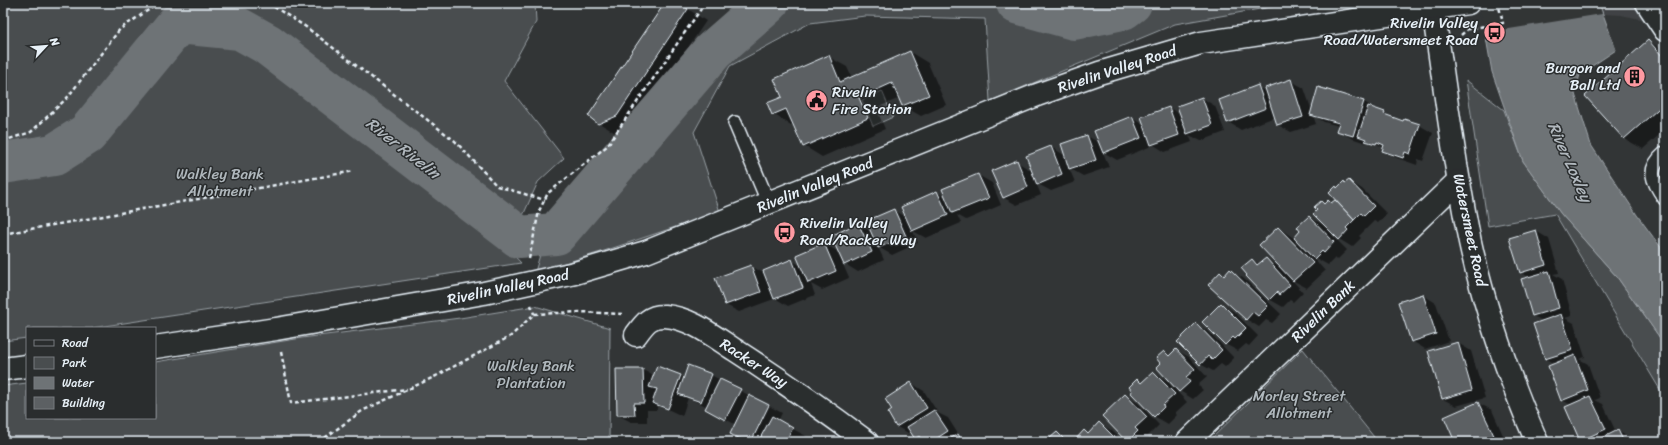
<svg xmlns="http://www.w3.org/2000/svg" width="1668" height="445" font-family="Sriracha,sans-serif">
<rect width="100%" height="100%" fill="#323536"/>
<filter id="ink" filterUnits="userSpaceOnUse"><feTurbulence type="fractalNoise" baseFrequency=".025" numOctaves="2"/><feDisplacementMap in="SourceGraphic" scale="8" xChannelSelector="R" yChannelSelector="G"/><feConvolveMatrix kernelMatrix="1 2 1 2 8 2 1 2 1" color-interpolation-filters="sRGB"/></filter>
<g filter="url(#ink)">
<polygon fill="#3f4244" points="1599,3 1665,3 1665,30 1659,23 1621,15 1602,14"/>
<g fill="#494d4f" stroke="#989fa4">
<polygon points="3,3 535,3 536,22 504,81 564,158 538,182 508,249 521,263 91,328 27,328 27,338 3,341"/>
<polygon points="744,3 1294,3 1175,24 990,101 985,19 865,16 810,23 730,66 694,132 720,212 601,252 535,272 553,210 628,141 717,32"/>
<polygon points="1466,80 1504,110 1523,161 1561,214 1617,277 1665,345 1665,398 1555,214 1488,226"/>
<polygon points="882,91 893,117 873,126 862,100"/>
<polygon points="535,306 610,328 609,442 3,442 3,386 27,383 27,418 155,418 155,362 302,338 460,318"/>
<polygon points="1303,349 1378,442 1208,442"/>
</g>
<polygon fill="#6e7376" stroke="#9fa5aa" points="1599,3 1616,50 1580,74 1575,94 1591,145 1637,215 1665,253 1665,345 1617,277 1561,214 1523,161 1492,72 1485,32"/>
<polygon fill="#323536" points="1479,3 1599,3 1602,14 1484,33"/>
<g fill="#0007">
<polygon points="679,3 706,21 635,126 617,134 599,123"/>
<polygon points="1648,41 1665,51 1665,130 1643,149 1625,139 1587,96"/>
<polygon points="910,52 928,63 946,105 921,116 903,106 900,98 876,108 885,129 822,157 804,146 794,123 791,125 773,114 783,97 829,57 847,67 852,78"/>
<polygon points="1291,81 1304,88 1312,111 1319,88 1364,102 1397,120 1419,125 1433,133 1423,161 1418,159 1417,165 1397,158 1384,151 1384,148 1372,141 1371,143 1380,148 1367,141 1366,143 1351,138 1338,130 1339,126 1324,122 1313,115 1316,124 1291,132 1278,125 1275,117 1241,130 1228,122 1257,87 1267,92"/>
<polygon points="1202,98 1215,106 1225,132 1201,141 1189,135 1192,142 1165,152 1154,145 1117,160 1103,152 1109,167 1083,176 1069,168 1075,182 1051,191 1036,183 1041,195 1017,205 1004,198 1017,162 1032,171 1051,147 1066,156 1087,136 1100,143 1132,117 1145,125 1169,108 1181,114"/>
<polygon points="978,175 992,183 1001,205 966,220 957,215 961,223 926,238 913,231 918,243 892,255 878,247 884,260 858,272 845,264 858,224 872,232 894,210 906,217 937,192 947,198"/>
<polygon points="1349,181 1362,189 1387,214 1378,223 1374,221 1359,236 1361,238 1352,247 1339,239 1333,233 1332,235 1347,250 1337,260 1335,258 1328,265 1312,256 1325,271 1307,288 1292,280 1303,292 1293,302 1290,300 1283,307 1269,299 1252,260 1260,264 1266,259 1280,267 1279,228 1295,239 1302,231 1309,217 1326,226 1325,205 1332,204 1336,200 1336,187 1338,188"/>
<polygon points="1536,231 1549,239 1559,273 1553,274 1562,279 1572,316 1565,318 1574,323 1585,357 1579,359 1588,364 1600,398 1595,400 1603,404 1616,432 1618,431 1631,439 1633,442 1584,442 1581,441 1571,405 1562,400 1555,364 1546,359 1543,321 1533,316 1529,277 1521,273"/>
<polygon points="824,244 837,251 849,278 822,290 811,284 815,295 788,306 773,297 774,299 739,312 726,305 751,266 765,274 792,261 802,266"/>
<polygon points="1230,271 1243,278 1281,314 1272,323 1266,320 1259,327 1246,319 1220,273 1225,276"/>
<polygon points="1423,295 1436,303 1449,341 1425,349 1412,341"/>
<polygon points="1221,304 1234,312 1258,336 1249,346 1246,344 1238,351 1225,344"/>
<polygon points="1196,324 1209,332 1234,358 1225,367 1221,364 1213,371 1200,364"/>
<polygon points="1458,343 1471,351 1485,398 1456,406 1443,399"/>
<polygon points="1176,350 1189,357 1207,377 1198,385 1203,390 1193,399 1180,391 1161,363 1164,352 1170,355"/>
<polygon points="643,370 654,376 680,375 684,378 711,375 782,413 778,421 806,436 803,442 747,442 732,433 736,425 720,416 708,407 688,398 682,416 657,404 657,410 647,410 647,422 631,422 618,415"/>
<polygon points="1153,373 1166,380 1187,402 1175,413 1177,415 1168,424 1154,416 1137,381 1142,384"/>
<polygon points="911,383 924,391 938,413 948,418 958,434 971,442 921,442 915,439 912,433 910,434 897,427 889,413 894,410"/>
<polygon points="1125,396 1138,403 1159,425 1148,436 1150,439 1147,442 1127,441"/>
<polygon points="1478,403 1492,410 1506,442 1456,442 1445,417"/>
<polygon points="1099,423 1112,431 1124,442 1078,442 1084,432 1089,434"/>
<polygon points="1057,433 1070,441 1071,442 1054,442"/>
</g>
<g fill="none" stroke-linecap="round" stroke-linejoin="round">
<g stroke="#6e7376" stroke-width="42">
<polyline points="1017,3 1074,19 1123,9 1131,3"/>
<polyline points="3,163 54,155 87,134 178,23 240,29 267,44 519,237 556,234 713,51 768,3"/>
</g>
</g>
<g fill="#5c6063" stroke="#e8f1f8">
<polygon points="676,3 680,3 688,9 617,116 598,124 588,116 662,7"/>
<polygon points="1648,40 1665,59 1665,103 1624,139 1585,96"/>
<polygon points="910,51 929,95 902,106 892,83 859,98 868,118 803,147 786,109 772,115 767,103 782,97 774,79 829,55 840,82"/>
<polygon points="1291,79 1303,117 1277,125 1265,88"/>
<polygon points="1258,85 1266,108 1227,123 1219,100"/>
<polygon points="1318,87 1364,101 1353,136 1336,131 1339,123 1310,115"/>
<polygon points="1202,97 1212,125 1187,134 1177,106"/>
<polygon points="1368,106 1385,112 1384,114 1403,121 1404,119 1420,124 1410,154 1405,152 1403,158 1382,151 1384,145 1377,142 1376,144 1365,141 1366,139 1358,136"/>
<polygon points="1169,107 1179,135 1151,145 1141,117"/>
<polygon points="1132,116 1141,138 1103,153 1094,131"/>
<polygon points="1087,135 1096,160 1069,169 1061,144"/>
<polygon points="1051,146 1062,174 1037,185 1026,156"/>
<polygon points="1017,160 1028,187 1003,198 991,171"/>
<polygon points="978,174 989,198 952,213 942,189"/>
<polygon points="1349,180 1374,206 1364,216 1361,213 1354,220 1329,193 1336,186 1337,188 1344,181 1345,183"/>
<polygon points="937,191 948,215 912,231 901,207"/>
<polygon points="1328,200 1331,203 1335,200 1354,220 1346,228 1348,230 1339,240 1313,214 1317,210 1314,207 1321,201 1324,204"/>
<polygon points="894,209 906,236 878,248 866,221"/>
<polygon points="1309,216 1334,242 1324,253 1322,251 1314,259 1294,238 1300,231 1297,227"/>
<polygon points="858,223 872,252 844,265 831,236"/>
<polygon points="1278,227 1313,263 1293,281 1259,245"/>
<polygon points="1536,230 1546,265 1520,273 1509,238"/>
<polygon points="824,243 836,271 808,283 796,255"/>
<polygon points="1266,258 1290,285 1279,295 1277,292 1269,300 1246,276 1247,275 1241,268 1252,259 1257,265"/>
<polygon points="792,259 803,288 774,299 763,271"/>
<polygon points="751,265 761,292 725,305 715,278"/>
<polygon points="1230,269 1268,306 1258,316 1253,312 1246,320 1208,285 1220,272 1224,276"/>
<polygon points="1549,271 1559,308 1532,316 1521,279"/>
<polygon points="1423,294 1436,334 1411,342 1398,302"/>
<polygon points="1221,303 1246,328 1235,339 1233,337 1225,345 1202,322"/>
<polygon points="1561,314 1573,350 1545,359 1533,324"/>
<polygon points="1196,323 1222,350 1212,360 1208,356 1200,365 1177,342"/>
<polygon points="1458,342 1472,390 1442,399 1428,351"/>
<polygon points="1176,349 1195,369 1186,377 1190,382 1179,392 1156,367 1160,363 1156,358 1164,351 1169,356"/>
<polygon points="1575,355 1588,390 1561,401 1548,366"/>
<polygon points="688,365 712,374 701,402 678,394"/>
<polygon points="657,366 681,375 668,409 652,403 657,389 649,387"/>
<polygon points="616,369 643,369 644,403 634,403 635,415 617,415"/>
<polygon points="1153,372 1175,394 1163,405 1164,407 1154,417 1131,393 1132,391 1129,387 1137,379 1141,383"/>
<polygon points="720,379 741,389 725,420 705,409"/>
<polygon points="911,382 927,408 896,427 888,413 892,410 885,399"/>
<polygon points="1125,394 1147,417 1135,428 1138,431 1127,442 1102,416"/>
<polygon points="749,395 769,405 751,442 747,442 730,434"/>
<polygon points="1590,396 1606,429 1580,441 1565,407"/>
<polygon points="1478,402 1497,442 1455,442 1444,417"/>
<polygon points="934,410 948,431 931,442 923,442 919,436 915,439 907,427"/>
<polygon points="772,416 793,428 785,442 758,442"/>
<polygon points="1099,422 1119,442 1076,442 1075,440 1084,430 1088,434"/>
<polygon points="1618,430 1624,442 1594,442"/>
<polygon points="1057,432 1067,442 1053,442 1050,438"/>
<polygon points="958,434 963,442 944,442"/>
</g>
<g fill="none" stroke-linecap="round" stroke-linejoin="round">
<defs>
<g id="lane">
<polyline points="735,123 769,204"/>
<path d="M1665 153C1646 169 1652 181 1665 199"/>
</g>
<g id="street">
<path d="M1433 9C1445 87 1454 165 1470 242 1485 310 1509 378 1537 442"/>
<path d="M636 335C644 324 650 315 665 316 691 318 713 336 735 350 780 379 824 410 867 442"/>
<polyline points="1187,442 1458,181"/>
</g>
<g id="primary">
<polyline points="1647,3 1665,30"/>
<polyline points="155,347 276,329 484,293 575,273 646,252 1037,95 1099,73 1201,43 1468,3"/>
<polyline points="3,369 27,366"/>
</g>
</defs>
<use href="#lane" stroke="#e8f1f8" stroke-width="16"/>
<use href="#street" stroke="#e8f1f8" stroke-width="25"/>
<use href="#primary" stroke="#e8f1f8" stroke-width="25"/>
<g stroke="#e8f1f8" stroke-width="2.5" stroke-dasharray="4 3" stroke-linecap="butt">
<polyline points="268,3 306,27 455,141 497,186 545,200"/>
<polyline points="1461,35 1468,29 1503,23 1498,3"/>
<polyline points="3,141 31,132 67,98 120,29 153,7 166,3"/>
<polyline points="3,234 354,171"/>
<polyline points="529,259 539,211 548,193 607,146 705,3"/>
<polyline points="531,305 534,314"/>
<polyline points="281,352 291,403 407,389"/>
<polyline points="319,442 362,411 436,376 511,336 534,314 580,312 622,314"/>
</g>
<use href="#lane" stroke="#2a2d2e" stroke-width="13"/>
<use href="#street" stroke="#2a2d2e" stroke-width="22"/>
<use href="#primary" stroke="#2a2d2e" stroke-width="22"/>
</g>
</g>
<defs>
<symbol id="bus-disc" viewBox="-11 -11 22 22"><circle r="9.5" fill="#ff9aa2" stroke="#2a2d2e"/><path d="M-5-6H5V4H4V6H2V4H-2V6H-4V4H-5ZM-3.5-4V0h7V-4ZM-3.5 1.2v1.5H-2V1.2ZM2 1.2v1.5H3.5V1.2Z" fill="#111"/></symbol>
<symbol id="building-disc" viewBox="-11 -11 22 22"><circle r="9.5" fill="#ff9aa2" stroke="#2a2d2e"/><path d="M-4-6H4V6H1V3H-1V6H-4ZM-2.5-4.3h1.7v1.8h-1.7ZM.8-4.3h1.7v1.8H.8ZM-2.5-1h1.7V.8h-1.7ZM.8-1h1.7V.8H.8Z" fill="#111"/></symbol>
<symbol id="civic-disc" viewBox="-11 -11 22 22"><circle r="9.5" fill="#ff9aa2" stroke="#2a2d2e"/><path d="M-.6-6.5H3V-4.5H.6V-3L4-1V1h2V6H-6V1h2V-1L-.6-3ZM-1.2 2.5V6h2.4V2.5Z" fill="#111"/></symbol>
</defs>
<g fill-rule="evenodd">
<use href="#bus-disc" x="1482" y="20" width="25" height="25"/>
<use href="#building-disc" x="1622" y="64" width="25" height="25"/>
<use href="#civic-disc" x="804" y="88" width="25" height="25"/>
<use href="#bus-disc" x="772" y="220" width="25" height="25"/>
</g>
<g text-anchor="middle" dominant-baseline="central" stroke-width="3" stroke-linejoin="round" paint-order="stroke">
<g font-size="15" fill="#e8f1f8" stroke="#2a2d2e" text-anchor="end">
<text x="1478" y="23">Rivelin Valley<tspan x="1478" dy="17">Road/Watersmeet Road</tspan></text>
<text x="1620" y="68">Burgon and<tspan x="1620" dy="17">Ball Ltd</tspan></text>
<text x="832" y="92" text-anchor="start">Rivelin<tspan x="832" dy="17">Fire Station</tspan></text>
<text x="800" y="223" text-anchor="start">Rivelin Valley<tspan x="800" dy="17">Road/Racker Way</tspan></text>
</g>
<g font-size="15" fill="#e8f1f8" stroke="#2a2d2e">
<text transform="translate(1117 69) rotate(-18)">Rivelin Valley Road</text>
<text transform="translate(815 185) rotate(-22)">Rivelin Valley Road</text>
<text transform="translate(1470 230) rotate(78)">Watersmeet Road</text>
<text transform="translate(508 287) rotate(-12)">Rivelin Valley Road</text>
<text transform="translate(1323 311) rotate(-44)">Rivelin Bank</text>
<text transform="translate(754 363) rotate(33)">Racker Way</text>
</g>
<g font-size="15" fill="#b0b8bd" stroke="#2a2d2e">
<text x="220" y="174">Walkley Bank<tspan x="220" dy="17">Allotment</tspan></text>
<text x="531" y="366">Walkley Bank<tspan x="531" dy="17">Plantation</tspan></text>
<text x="1299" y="396">Morley Street<tspan x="1299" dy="17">Allotment</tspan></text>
</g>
<g font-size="16" font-style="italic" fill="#b1b8be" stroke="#2a2d2e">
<text transform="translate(403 148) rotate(38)">River Rivelin</text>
<text transform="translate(1570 162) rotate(66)">River Loxley</text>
</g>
</g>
<rect width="1668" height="445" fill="none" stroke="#2a2d2e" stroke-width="16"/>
<rect x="8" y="8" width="1652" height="429" fill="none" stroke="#e8f1f8" stroke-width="1.5" filter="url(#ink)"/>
<rect x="26" y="327" width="130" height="92" fill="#2a2d2e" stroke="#767b7f"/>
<rect x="34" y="340" width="20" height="6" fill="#2a2d2e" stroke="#767b7f"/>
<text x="62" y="347" font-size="12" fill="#e8f1f8">Road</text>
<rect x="34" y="357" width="20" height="12" fill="#494d4f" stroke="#767b7f"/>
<text x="62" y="367" font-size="12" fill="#e8f1f8">Park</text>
<rect x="34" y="377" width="20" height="12" fill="#6e7376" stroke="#767b7f"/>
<text x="62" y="387" font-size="12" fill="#e8f1f8">Water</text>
<rect x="34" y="397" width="20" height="12" fill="#5c6063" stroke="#767b7f"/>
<text x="62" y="407" font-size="12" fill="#e8f1f8">Building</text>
<g transform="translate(46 46) rotate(64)" stroke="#2a2d2e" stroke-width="3" paint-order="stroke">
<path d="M0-3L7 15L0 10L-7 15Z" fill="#e8f1f8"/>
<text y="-6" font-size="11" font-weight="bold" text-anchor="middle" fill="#e8f1f8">N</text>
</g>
</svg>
